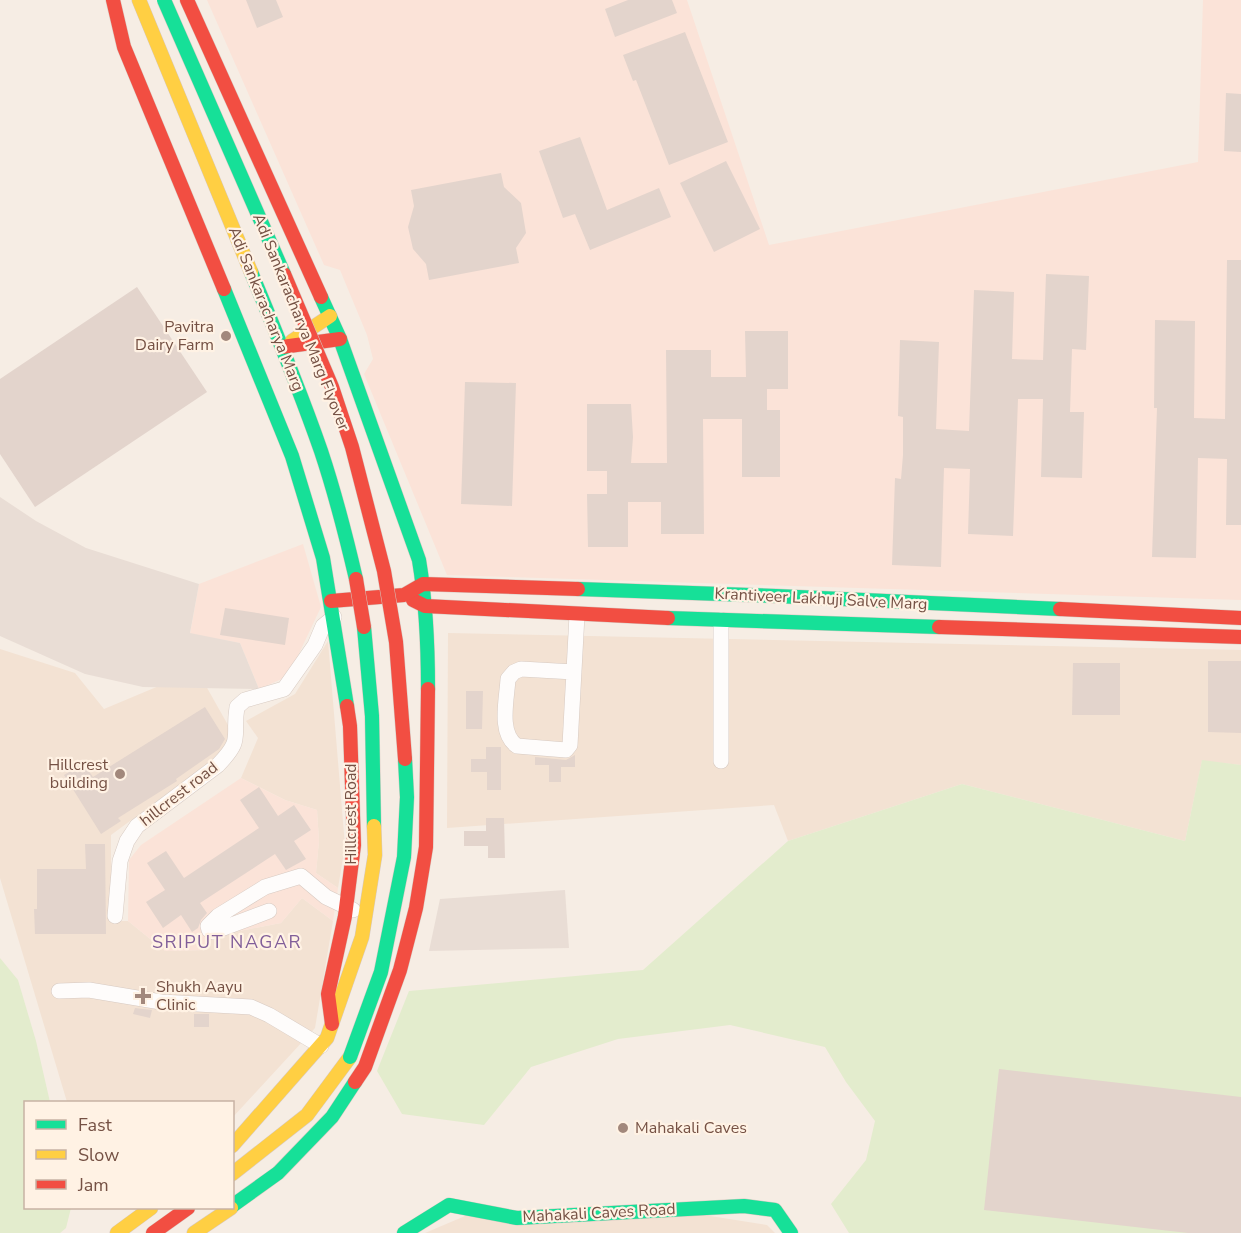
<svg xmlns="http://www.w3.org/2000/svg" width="1241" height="1233" font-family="'Nunito Sans',sans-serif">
<rect width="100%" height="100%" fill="#f6ede4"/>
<g fill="#f3e2d3">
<polygon points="448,633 1241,650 1241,765 1202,761 1185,841 962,784 788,841 774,805 447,828"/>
<polygon points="328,641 345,846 338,888 316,873 319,841 317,810 285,800 241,778 258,738 246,721 295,694"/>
<polygon points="0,649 75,673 104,709 197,670 233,734 221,754 111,835 111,921 128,921 165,951 206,950 208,937 281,923 302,898 333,921 315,1028 233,1117 232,1102 67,1102 0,878"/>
<polygon points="647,1206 767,1225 775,1233 425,1233 465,1216"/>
</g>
<g fill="#fbe3d8">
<polygon points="207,0 687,0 769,245 1198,162 1203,0 1241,0 1241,600 447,575 364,374 373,359 367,335 340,270 324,265"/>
<polygon points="303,544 321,607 295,662 284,678 259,689 240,643 190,634 199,584"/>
<polygon points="241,778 285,800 317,810 319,841 316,873 338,888 333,921 302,898 281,923 208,937 206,950 165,951 128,921 129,860 141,845"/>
</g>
<g fill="#e9ddd5">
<polygon points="0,497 36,521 86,548 199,584 190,633 240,643 259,689 143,687 85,674 0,636"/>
<polygon points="565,890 569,948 429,951 440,899"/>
</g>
<g fill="#e3eccd">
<polygon points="1202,760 1241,765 1241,1233 849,1233 831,1204 866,1160 875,1121 846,1082 825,1047 730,1025 618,1039 531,1067 484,1125 402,1114 377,1071 409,991 643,970 788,841 962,784 1185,841"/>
<polygon points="0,958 18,980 36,1041 50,1102 26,1102 26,1208 71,1208 66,1228 60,1233 0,1233"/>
</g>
<g fill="#e3d4cc">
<polygon points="246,0 276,0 283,17 257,28"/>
<polygon points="628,0 672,0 677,13 615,37 605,9"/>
<polygon points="685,32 728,142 669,165 636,80 633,81 623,55"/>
<polygon points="1226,93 1241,94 1241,152 1224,151"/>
<polygon points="580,137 607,210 659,188 671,217 590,250 575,214 563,218 539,151"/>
<polygon points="726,161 760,229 714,252 680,183"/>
<polygon points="501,173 504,187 521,203 526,233 516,248 519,263 429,280 426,264 413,249 408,227 414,206 411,190"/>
<polygon points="1227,260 1241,260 1241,525 1226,525 1227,459 1198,458 1196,558 1152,557 1157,408 1154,408 1155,320 1195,321 1194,418 1225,419"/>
<polygon points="1046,274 1089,276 1086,350 1072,349 1070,412 1084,412 1082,478 1041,477 1043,399 1018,399 1013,536 968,534 970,469 944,468 941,567 892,565 895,478 901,479 903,455 903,417 898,416 900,340 939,342 936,429 969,431 974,290 1014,292 1012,359 1043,360"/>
<polygon points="137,287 207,392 35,507 0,454 0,379"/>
<polygon points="745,331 788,331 788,389 767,389 767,410 780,410 780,477 742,477 742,419 703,419 704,534 661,534 661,502 628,502 628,547 588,547 587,494 607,494 607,471 587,471 587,404 631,404 633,437 631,463 667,463 666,350 711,350 711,377 746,377"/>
<polygon points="465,382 516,383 512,506 461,504"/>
<polygon points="225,608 289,618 285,645 220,635"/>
<polygon points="1208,661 1241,661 1241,733 1208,732"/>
<polygon points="1073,663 1120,663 1120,715 1072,715"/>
<polygon points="466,691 483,691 482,729 466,729"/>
<polygon points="205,707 225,739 219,749 176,779 177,781 118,818 121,821 101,834 64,775 83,763 93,777"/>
<polygon points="486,747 501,747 501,790 487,790 487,772 471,772 471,759 486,759"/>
<polygon points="575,755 575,767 561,767 561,782 549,782 549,765 535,765 535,757 566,760"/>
<polygon points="259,787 278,816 294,805 311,830 294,841 306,859 286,870 275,854 200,903 207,913 201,920 198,928 192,932 181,915 163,928 146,902 165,890 147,863 166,851 184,878 259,828 240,800"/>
<polygon points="486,818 504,818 505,858 488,858 488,846 464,846 464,831 486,831"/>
<polygon points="85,844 105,844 106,934 35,934 34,909 37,909 37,869 86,869"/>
<polygon points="135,1008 152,1010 150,1018 133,1014"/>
<rect x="194" y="1014" width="15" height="13"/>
<polygon points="999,1069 1241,1097 1241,1233 1188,1233 984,1210"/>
</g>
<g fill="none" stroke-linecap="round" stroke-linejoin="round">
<defs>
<g id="street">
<path d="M574 672 521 669 514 672 508 679C507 699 498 733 517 746L566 750 570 745 577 615"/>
<polyline points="721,761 721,620"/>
<polyline points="269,911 213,932 209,930 208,926 218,916 265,887 301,876 326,897 353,910"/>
<path d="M115 916 120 861 127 841 137 826 218 765C244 738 232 738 237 707L245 700 284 689 315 645 323 626 334 617"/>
<polyline points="59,991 89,990 161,1002 251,1007 269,1015 321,1046"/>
</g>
<g id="fast">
<path d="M251 272C276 332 300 391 321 451 335 493 346 536 356 579"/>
<polyline points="224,289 292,456 323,558 347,706"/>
<path d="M321 297 340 339 419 560C426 602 428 646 428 689"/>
<polyline points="578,589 776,596 1060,609"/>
<polyline points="668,618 939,627"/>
<polyline points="364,627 372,716 374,826"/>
<polyline points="232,1206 278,1173 332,1117 355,1082"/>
<polyline points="404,1233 449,1205 517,1218 744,1206 775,1210 791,1233"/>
</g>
<g id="slow">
<polyline points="139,0 251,272"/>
<polyline points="292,341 330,316"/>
<polyline points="232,1146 327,1038 362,937 375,855 374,826"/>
<polyline points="232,1174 307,1115 350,1057"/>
<polyline points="117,1233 151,1208"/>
<polyline points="194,1233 231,1208"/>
</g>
<g id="jam">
<polyline points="113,0 124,47 224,289"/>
<polyline points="187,0 321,297"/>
<polyline points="282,347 340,339"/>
<polyline points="413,600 425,606 668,618"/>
<polyline points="331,601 404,595 423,584 578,589"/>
<polyline points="1060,609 1241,618"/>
<polyline points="939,627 1241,637"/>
<polyline points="332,1024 328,994 345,916 354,845 350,726 347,706"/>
<polyline points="355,1082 365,1067 400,970 416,908 426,847 428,689"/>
<polyline points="153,1233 188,1208"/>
</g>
</defs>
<use href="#street" stroke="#d7cac2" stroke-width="16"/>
<use href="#fast" stroke="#d7c9c1" stroke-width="15"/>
<use href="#slow" stroke="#d7c9c1" stroke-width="15"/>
<use href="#jam" stroke="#d7c9c1" stroke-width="15"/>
<use href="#street" stroke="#fefcfb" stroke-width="15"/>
<use href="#fast" stroke="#16e098" stroke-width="14"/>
<use href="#slow" stroke="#ffcf43" stroke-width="14"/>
<use href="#jam" stroke="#f24e42" stroke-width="14"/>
<defs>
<g id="fast-bridge">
<polyline points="164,0 284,274"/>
<polyline points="350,1057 381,972 404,857 407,797 405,759"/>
</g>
<g id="jam-bridge">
<polyline points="284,274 332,387 352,447 384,571 396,642 405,759"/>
<polyline points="356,579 364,627"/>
</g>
</defs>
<use href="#fast-bridge" stroke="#d5c9c2" stroke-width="15" stroke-linecap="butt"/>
<use href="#jam-bridge" stroke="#d5c9c2" stroke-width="15" stroke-linecap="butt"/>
<use href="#fast-bridge" stroke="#16e098" stroke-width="14"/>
<use href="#jam-bridge" stroke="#f24e42" stroke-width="14"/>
</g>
<g fill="#a2887c" stroke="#fff2e4" stroke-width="2">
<circle cx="226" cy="336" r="6"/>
<circle cx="120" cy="774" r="6"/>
<path d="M140 987h6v6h6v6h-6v6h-6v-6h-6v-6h6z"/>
<circle cx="623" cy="1128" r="6"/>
</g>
<g text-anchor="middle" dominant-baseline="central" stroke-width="4.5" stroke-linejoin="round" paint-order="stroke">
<g font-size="16" fill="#755144" stroke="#fff2e4">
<text transform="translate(266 309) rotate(68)">Adi Sankaracharya Marg</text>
<text transform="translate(301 322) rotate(68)">Adi Sankaracharya Marg Flyover</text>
<text transform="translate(821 599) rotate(3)">Krantiveer Lakhuji Salve Marg</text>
<text transform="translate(179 794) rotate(-38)">hillcrest road</text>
<text transform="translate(351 814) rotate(-90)">Hillcrest Road</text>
<text transform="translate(599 1213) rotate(-3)">Mahakali Caves Road</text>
</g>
<g font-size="16" fill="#755144" stroke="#fff2e4" text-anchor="end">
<text x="214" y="327">Pavitra<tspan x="214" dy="18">Dairy Farm</tspan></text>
<text x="108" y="765">Hillcrest<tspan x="108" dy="18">building</tspan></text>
<text x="156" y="987" text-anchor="start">Shukh Aayu<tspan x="156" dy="18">Clinic</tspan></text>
<text x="635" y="1128" text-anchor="start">Mahakali Caves</text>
</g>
<g font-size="18" letter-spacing="1.5" fill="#815e99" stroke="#fff2e4">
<text x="227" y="942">SRIPUT NAGAR</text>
</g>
</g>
<rect x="24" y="1101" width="210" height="108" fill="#fff2e4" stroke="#c8b2a4" stroke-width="1.5"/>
<rect x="36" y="1120" width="30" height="9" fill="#16e098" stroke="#c8b2a4" stroke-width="1.5"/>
<text x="78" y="1131" font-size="18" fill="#755144">Fast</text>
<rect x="36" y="1150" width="30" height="9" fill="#ffcf43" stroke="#c8b2a4" stroke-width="1.5"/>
<text x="78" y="1161" font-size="18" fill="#755144">Slow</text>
<rect x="36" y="1180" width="30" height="9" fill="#f24e42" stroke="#c8b2a4" stroke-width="1.5"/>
<text x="78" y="1191" font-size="18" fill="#755144">Jam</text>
</svg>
